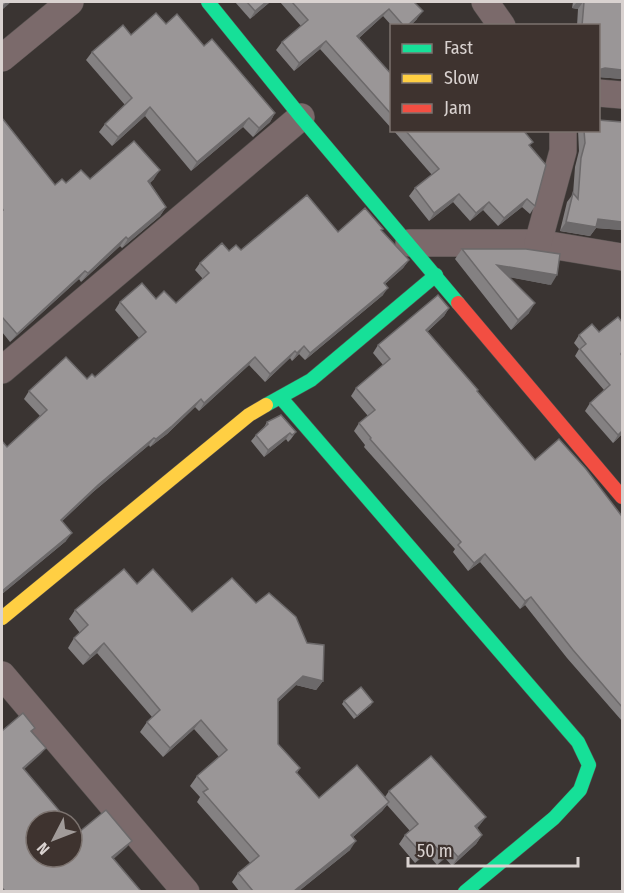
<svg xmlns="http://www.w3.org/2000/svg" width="624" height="893" font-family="'Fira Sans Condensed',sans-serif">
<rect width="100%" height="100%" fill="#3a3432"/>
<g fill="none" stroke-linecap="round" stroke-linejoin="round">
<defs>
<g id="street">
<polyline points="485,2 502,26"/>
<polyline points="2,58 70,2"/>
<polyline points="598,93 622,95"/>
<polyline points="409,243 538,243 622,257"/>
<polyline points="538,243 563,151 563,130"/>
<polyline points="2,370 301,117"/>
<polyline points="2,675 186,892"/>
</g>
<g id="fast">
<polyline points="208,2 301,117 458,303"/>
<polyline points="281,398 578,742 589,765 580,790 554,818 465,892"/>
<polyline points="266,405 311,380 436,275"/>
</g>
<polyline id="slow" points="2,618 249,415 266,405"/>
<polyline id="jam" points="458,303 622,497"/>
</defs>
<use href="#street" stroke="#56514f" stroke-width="28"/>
<use href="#fast" stroke="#56514f" stroke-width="15"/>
<use href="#slow" stroke="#56514f" stroke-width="15"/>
<use href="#jam" stroke="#56514f" stroke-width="15"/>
<use href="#street" stroke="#7b6a6b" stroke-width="27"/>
<use href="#fast" stroke="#16e098" stroke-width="14"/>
<use href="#slow" stroke="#ffcf43" stroke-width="14"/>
<use href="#jam" stroke="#f24e42" stroke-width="14"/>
</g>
<g fill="#848182">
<polygon points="235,2 270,2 250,19"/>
<polygon points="280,2 414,2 417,19 410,26 392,26 383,16 359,38 392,75 392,129 320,49 294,71 276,50 282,42 301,26"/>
<polygon points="573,2 622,2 622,79 598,77 598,26 577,26 578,9 572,8"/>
<polygon points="166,24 204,46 275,113 270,122 253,137 243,127 191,171 145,116 112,146 99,132 105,124 125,105 86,60 92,52 131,35"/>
<polygon points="2,118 55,185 90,179 154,179 150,183 166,207 160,216 122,248 120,246 81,282 79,279 10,342 2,332"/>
<polygon points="622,122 622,230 596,228 590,236 560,231 567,202 573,194 575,167 579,151 578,130 598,130"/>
<polygon points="393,130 523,130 530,146 535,206 530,214 522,207 498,226 483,210 470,221 453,202 429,221 409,196 415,188 432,175"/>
<polygon points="381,230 409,260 403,268 385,284 383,295 305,360 299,354 292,361 290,358 265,382 249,365 199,411 195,407 167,434 150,447 149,445 93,492 62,521 66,541 2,594 2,441 7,447 40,416 24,399 29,391 95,377 139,338 115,310 120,302 156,299 176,303 203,279 195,270 200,263 229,251 241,250 338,232"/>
<polygon points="462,249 551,285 510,277 529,313 511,330 455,259"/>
<polygon points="449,308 444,316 427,332 535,460 621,515 622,514 622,721 567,658 525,605 520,609 480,562 468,571 453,552 455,549 364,447 365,445 354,431 359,423 368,416 351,396 356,388 383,365 373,353 378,345"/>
<polygon points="599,332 622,355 622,434 613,443 585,411 590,403 604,390 575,356 579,349 574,343 579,335"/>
<polygon points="267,422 296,432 291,439 288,442 286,439 264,457 251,441 256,435 263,429"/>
<polygon points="137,584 323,681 316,690 296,685 278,702 278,744 300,768 297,773 319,798 385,797 389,791 486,817 477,828 482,835 476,844 452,866 445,858 437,865 427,853 415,863 399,844 405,835 410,831 387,805 382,811 353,837 350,850 299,891 239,891 232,882 238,873 250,863 197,802 200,797 190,786 197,776 219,757 194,729 163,757 140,732 147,722 152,717 97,653 83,665 68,648 74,638 80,633 69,619 75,610"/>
<polygon points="344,701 371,705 354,719 342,704"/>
</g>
<g fill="#6c696a">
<polygon points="7,2 11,2 2,10 2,7"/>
<polygon points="266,2 270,2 250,19 255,11"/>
<polygon points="577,2 583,2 578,9 572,8"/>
<polygon points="389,9 383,16 352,44 357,36"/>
<polygon points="423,11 417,19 410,26 407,26"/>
<polygon points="326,41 320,49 294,71 299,63"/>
<polygon points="605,68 622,70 622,79 598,77 598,70"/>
<polygon points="150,107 145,116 112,146 118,137"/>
<polygon points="275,113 270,122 253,137 259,128"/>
<polygon points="249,118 243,127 191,171 197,162"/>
<polygon points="160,170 154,179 142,189 148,181"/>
<polygon points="459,194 453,202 429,221 434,213"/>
<polygon points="527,199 522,207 498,226 504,218"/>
<polygon points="489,202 483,210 470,221 476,213"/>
<polygon points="166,207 160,216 122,248 128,239"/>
<polygon points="598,219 622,222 622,230 596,228 590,236 560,231 566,222"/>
<polygon points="126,237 120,246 81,282 88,273"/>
<polygon points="409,260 403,268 378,290 384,283"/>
<polygon points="497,265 557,275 551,285 491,274"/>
<polygon points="85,271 79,279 10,342 17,334"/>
<polygon points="388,288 383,295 305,360 310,353"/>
<polygon points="535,303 529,313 511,330 518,320"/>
<polygon points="449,308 444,316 420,338 426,330"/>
<polygon points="304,346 299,354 292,361 297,353"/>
<polygon points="295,351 290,358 265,382 270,374"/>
<polygon points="255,357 249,365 199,411 204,403"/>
<polygon points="201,399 195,407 167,434 150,447 156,439"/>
<polygon points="622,431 622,434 613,443 618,435"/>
<polygon points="290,433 286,439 264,457 268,450"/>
<polygon points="154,438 149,445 93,492 55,528 61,520 98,485"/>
<polygon points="72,533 66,541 2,594 2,591"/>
<polygon points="485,554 480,562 468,571 474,563"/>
<polygon points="531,597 525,605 520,609 525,601"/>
<polygon points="104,643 97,653 83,665 90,656"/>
<polygon points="303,676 323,681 316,690 296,685 271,709 278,699"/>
<polygon points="373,702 371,705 354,719 357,716"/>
<polygon points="201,720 194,729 163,757 170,748"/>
<polygon points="46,748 41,754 19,774 23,768"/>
<polygon points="389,802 382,811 345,844 351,835"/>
<polygon points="486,817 479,826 468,836 475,826"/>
<polygon points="482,835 476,844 452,866 458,857"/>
<polygon points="132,841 127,847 108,864 112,857"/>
<polygon points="356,841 350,850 299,891 294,891"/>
<polygon points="433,844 427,853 415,863 422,854"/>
<polygon points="451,849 445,858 437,865 444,856"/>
</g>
<g fill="#9a9697" stroke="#6c696a" stroke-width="1.5">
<polygon points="2,2 7,2 2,7"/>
<polygon points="247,2 266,2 255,11"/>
<polygon points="292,2 414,2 423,11 407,26 404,26 389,9 357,36 392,75 392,115 326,41 299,63 282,42 308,20"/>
<polygon points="584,2 622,2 622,70 605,68 598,70 598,26 582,26"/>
<polygon points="156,13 166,24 177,14 204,46 212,39 275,113 259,128 249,118 197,162 150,107 118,137 105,124 132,98 92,52 123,25 131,35"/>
<polygon points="2,118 55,185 62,179 66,183 81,170 90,179 134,141 160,170 148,181 166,207 128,239 126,237 88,273 85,271 17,334 2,317 2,211 3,210 2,208"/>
<polygon points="598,120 622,122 622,222 598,219 596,227 566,222 573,193 578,199 581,158 585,143 584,130 598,130"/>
<polygon points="405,130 523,130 533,142 529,145 546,165 535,206 527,199 504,218 489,202 476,213 459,194 434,213 415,188 439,169"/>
<polygon points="307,195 338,232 365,208 383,229 381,230 409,260 384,283 388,288 310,353 304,346 297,353 295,351 270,374 255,357 204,403 201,399 172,426 156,439 154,438 98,485 61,520 72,533 2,591 2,441 7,447 47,410 29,391 66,357 87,379 92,374 95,377 146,332 120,302 142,283 156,299 164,291 176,303 209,273 200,263 222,243 229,251 236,245 241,250"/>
<polygon points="462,249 526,249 560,254 557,275 497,265 535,303 518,320"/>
<polygon points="438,295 449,308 426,330 478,390 477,391 535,460 559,439 586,469 621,515 622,514 622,707 573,650 531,597 525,601 485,554 474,563 458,545 461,542 370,439 371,438 359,423 375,410 356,388 390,359 378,345"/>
<polygon points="618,317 622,322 622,352 621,354 622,356 622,431 618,435 590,403 610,385 580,349 586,344 579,335 592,324 599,332"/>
<polygon points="281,415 296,432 292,435 290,433 268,450 256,435 268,424 267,422"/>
<polygon points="124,569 137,584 153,569 192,612 232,578 256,603 269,593 296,617 307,643 324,645 323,681 303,676 278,699 278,744 300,768 296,772 319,798 357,765 389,802 351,835 356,841 294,891 253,891 238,873 259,856 203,792 208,789 197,776 227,750 201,720 170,748 147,722 160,710 104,643 90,656 74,638 88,625 75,610"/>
<polygon points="361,687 373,702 357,716 344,701"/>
<polygon points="23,713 35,728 31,731 46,748 23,768 68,821 36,821 36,857 72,857 72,825 78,833 106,810 132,841 112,857 140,890 139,891 5,891 2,888 2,731"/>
<polygon points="431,756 486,817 475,826 482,835 458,857 451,849 444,856 433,844 422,854 405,835 418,824 389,791"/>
</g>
<rect width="624" height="893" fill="none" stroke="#d9d2d0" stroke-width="6"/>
<rect x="390" y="24" width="210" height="108" fill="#3e332f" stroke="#7c736f" stroke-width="1.5"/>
<rect x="402" y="44" width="30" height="9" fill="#16e098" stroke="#7c736f" stroke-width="1.5"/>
<text x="444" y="54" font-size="18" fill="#d9d2d0">Fast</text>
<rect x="402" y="74" width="30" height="9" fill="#ffcf43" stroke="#7c736f" stroke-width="1.5"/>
<text x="444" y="84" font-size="18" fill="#d9d2d0">Slow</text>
<rect x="402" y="104" width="30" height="9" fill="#f24e42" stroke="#7c736f" stroke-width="1.5"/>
<text x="444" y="114" font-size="18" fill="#d9d2d0">Jam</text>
<g transform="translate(54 839) rotate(228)"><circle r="28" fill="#3e332f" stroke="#7c736f" stroke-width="1.5"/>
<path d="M0-4.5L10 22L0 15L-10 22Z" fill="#a19b99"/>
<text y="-9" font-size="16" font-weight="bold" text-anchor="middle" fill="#d9d2d0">N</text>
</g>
<path d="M408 857v9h170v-9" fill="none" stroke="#d9d2d0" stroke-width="3"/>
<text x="417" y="857" font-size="18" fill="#d9d2d0" stroke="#3e332f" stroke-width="4.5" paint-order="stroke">50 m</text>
</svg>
